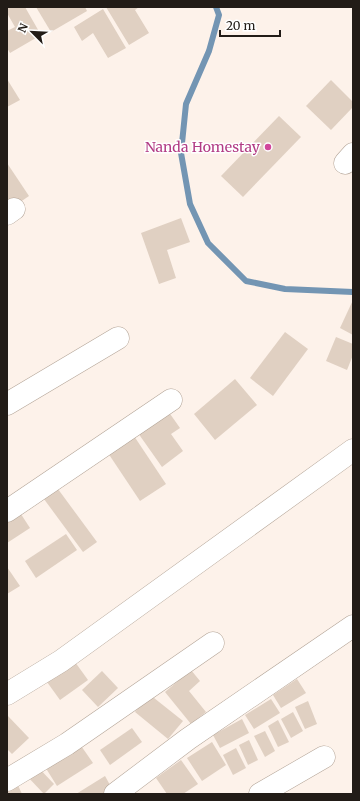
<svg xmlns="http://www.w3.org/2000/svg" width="360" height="801" font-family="Merriweather,serif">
<rect width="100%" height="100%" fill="#fdf2ea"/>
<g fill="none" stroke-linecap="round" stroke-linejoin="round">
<polyline stroke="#7395b3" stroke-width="6" points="216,7 219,15 209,51 186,104 181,153 190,204 208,243 246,281 285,289 353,292"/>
</g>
<g fill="#e0d0c2">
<polygon points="7,7 25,7 41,35 10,53 7,48 7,31 15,27 7,13"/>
<polygon points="36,7 85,7 87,11 51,32"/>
<polygon points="106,7 139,7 135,10 149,33 129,45"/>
<polygon points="103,9 126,48 108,58 93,33 82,41 74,27"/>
<polygon points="7,79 20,100 7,107"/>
<polygon points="331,80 353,102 353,107 331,130 306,106"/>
<polygon points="279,116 301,137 243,197 221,176"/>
<polygon points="7,163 29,196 13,207 7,197"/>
<polygon points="181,218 190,242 167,250 176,278 159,284 141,233"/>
<polygon points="353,300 353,335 340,328"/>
<polygon points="285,332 308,349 273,396 250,378"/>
<polygon points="336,337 353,344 353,355 347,370 326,361"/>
<polygon points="235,379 257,405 215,440 194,414"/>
<polygon points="168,411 180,428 171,434 183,451 162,467 138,433"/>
<polygon points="134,436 166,484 140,501 108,453"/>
<polygon points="55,485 97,542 83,552 41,495"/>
<polygon points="17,508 30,528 7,543 7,515"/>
<polygon points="66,534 77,550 36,578 25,561"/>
<polygon points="7,567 20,586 7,594"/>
<polygon points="75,662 88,680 60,700 47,682"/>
<polygon points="191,670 200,681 189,691 206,712 191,724 165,692"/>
<polygon points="102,671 118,688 98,707 82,690"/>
<polygon points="297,679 306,693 281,708 273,695"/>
<polygon points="149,694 183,721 168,739 135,712"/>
<polygon points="271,699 280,713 254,729 245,715"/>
<polygon points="308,701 317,724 305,729 295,707"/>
<polygon points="293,712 303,731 291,738 281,719"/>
<polygon points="7,715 29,738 12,754 7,749"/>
<polygon points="242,719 249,733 220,748 213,735"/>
<polygon points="278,720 289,742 278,747 268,726"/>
<polygon points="132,728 142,742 110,765 100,750"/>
<polygon points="265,731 275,751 265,757 254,736"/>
<polygon points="77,740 93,763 57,786 42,762"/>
<polygon points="249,740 258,760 248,765 239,745"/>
<polygon points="212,742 226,765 202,781 187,758"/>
<polygon points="236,748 246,768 233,775 223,755"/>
<polygon points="181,760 198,784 183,794 167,794 156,778"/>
<polygon points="35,764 54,784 44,794 25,774"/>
<polygon points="105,776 115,794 76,794"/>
<polygon points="16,781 22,794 7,794 7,785"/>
</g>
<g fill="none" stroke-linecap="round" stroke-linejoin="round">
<defs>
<g id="street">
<polyline points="345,163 353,154"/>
<polyline points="7,214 14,209"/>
<polyline points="7,404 118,338"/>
<polyline points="7,511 171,400"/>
<polyline points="7,694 61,661 353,450"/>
<polyline points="7,780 67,744 213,643"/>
<polyline points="115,794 188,739 353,626"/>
<polyline points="260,794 324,757"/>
</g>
</defs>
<use href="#street" stroke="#b3a497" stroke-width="23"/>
<use href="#street" stroke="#fff" stroke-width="22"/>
</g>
<circle fill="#d1479c" stroke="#fff" stroke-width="1.5" cx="268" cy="147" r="4"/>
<g text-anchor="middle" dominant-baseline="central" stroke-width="3" stroke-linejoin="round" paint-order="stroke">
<g font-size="14" fill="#b23c85" stroke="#fff" text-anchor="end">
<text x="260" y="147">Nanda Homestay</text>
</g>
</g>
<rect width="360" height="801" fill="none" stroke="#221c17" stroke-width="16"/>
<g transform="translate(32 32) rotate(294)" stroke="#ffffff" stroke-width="3" paint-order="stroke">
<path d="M0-3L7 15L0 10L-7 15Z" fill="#221c17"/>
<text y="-6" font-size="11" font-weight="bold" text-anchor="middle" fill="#221c17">N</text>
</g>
<path d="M220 30v6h60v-6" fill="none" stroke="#221c17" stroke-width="2"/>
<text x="226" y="30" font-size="12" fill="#221c17" stroke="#ffffff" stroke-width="3" paint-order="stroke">20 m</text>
</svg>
